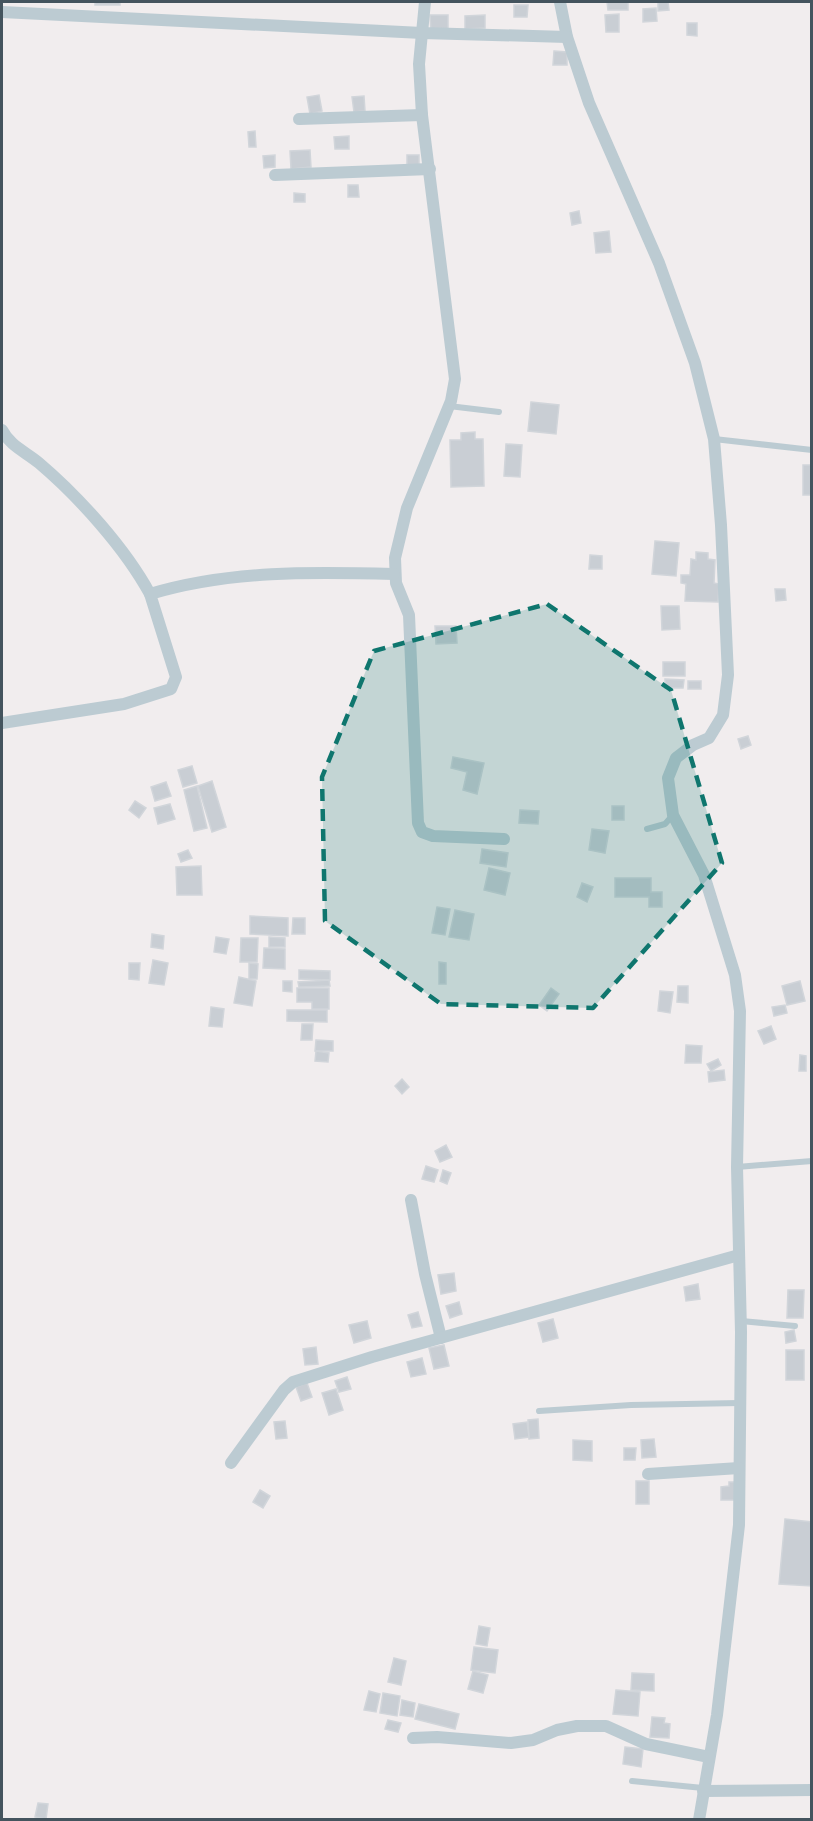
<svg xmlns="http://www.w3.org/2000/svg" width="813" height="1821" font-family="Montserrat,sans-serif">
<rect width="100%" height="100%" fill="#f1edee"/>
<g fill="#c9ced4" stroke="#d1d5da" stroke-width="1.5">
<rect x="95" y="2" width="25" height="3"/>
<polygon points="607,2 628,2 628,10 608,10"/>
<polygon points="658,2 668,2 669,10 658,11"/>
<polygon points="514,5 528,5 527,17 514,17"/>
<polygon points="656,8 657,21 643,22 643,9"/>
<polygon points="619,14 619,32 606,32 605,15"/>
<polygon points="430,15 448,15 448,32 431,32"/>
<polygon points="485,15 485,28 465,29 465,16"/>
<polygon points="687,23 697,23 697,36 687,35"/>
<polygon points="554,51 567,52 567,65 553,65"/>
<polygon points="319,95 322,111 310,114 307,97"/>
<polygon points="364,96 365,111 354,112 352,97"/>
<polygon points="255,131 256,147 249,147 248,132"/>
<polygon points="349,136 349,149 335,149 334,137"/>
<polygon points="310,150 311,167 291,169 290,151"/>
<polygon points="275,155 275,167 264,168 263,156"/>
<rect x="407" y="155" width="12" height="10"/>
<polygon points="348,185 358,185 359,197 348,197"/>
<polygon points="294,193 305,194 305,202 294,202"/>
<polygon points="579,211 581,223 572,225 570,213"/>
<polygon points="609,231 611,252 596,253 594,233"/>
<polygon points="531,402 559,405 556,434 528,431"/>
<polygon points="475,432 475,439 483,439 484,486 451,487 450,440 461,440 461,433"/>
<polygon points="506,444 522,445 520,477 504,476"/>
<rect x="803" y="465" width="9" height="30"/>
<polygon points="655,541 679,543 676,576 652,574"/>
<polygon points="696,552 708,553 708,559 715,560 714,583 719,584 718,602 685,601 686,584 681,583 681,575 690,575 691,559 696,560"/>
<polygon points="590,555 602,556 602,569 589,569"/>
<polygon points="775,589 785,589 786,600 776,601"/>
<polygon points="661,606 679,606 680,629 662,630"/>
<polygon points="435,626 456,626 457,643 436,644"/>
<rect x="663" y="662" width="22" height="14"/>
<polygon points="665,679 684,680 683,688 665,688"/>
<rect x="688" y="681" width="13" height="8"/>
<polygon points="748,736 751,745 741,749 738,739"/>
<polygon points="453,757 484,763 477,794 463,790 467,772 451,768"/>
<polygon points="192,766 197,783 183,787 178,770"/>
<polygon points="212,781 226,827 212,832 198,786"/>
<polygon points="166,782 171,796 155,801 151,787"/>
<polygon points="197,786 207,828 194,831 184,790"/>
<polygon points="135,801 146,808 139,818 129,810"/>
<polygon points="170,804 175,819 158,824 154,808"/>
<rect x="612" y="806" width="12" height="14"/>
<polygon points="520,810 539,811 538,824 519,823"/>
<polygon points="592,829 609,831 605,853 589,850"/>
<polygon points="482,849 508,853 506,867 480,863"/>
<polygon points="188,850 192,858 181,862 178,854"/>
<polygon points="201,866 202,895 177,895 176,867"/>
<polygon points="489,868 510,873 505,895 484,890"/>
<polygon points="615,878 651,878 651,892 662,892 662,907 649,907 649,897 615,897"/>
<polygon points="582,883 593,887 587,902 577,897"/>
<polygon points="437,907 450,909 445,935 432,933"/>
<polygon points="455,910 474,914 469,940 449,937"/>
<polygon points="250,916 288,918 288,936 250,934"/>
<polygon points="293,918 305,918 305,934 292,934"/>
<polygon points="152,934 164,936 163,949 151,947"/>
<polygon points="216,937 229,939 226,954 214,952"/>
<polygon points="269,937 285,938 285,947 269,947"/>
<polygon points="241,938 258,938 257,962 240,962"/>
<polygon points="264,948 285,949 285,969 263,968"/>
<polygon points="153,960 168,963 164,985 149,983"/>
<polygon points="439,962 446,963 446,984 439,984"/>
<polygon points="129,963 140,963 139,980 129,979"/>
<polygon points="249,963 258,964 257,979 249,979"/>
<polygon points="299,970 330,971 330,980 299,979"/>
<polygon points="239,977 256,981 252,1006 234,1003"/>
<polygon points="329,980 330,986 299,987 298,982"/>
<polygon points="283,981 292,981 292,992 283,991"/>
<polygon points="800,981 805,1001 787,1005 782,986"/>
<polygon points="678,986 688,986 688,1003 677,1002"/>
<polygon points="297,988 329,988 329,1009 312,1009 312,1002 297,1002"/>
<polygon points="551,988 559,994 547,1011 539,1005"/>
<polygon points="660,991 673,992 670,1013 658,1011"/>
<polygon points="785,1005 787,1013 774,1016 772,1007"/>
<polygon points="211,1007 224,1009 222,1027 209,1026"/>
<polygon points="287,1010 327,1010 327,1022 287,1021"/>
<polygon points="302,1024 313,1024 312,1040 301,1040"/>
<polygon points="771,1026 776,1039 764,1044 758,1031"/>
<polygon points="316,1040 333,1041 333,1051 315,1051"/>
<polygon points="686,1045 702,1046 701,1063 685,1063"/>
<polygon points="316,1051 329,1053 328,1062 315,1061"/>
<polygon points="800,1055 806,1056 806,1071 799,1071"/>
<polygon points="718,1059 721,1065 711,1071 707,1064"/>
<polygon points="724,1070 725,1080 709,1082 708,1072"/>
<polygon points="402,1079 409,1087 402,1094 395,1086"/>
<polygon points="446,1145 452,1157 440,1162 435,1151"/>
<polygon points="426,1166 438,1170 434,1182 422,1179"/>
<polygon points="443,1170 451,1173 447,1184 440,1181"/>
<polygon points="454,1273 456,1291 441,1294 438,1275"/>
<polygon points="698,1284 700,1299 686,1301 684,1287"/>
<polygon points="788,1290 804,1290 803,1318 787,1318"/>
<polygon points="459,1302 462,1314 450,1318 446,1306"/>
<polygon points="418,1312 422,1326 412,1328 408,1315"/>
<polygon points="553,1319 558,1338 543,1342 538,1323"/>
<polygon points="367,1321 371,1338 354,1343 349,1325"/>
<polygon points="794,1330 796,1341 786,1343 785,1332"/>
<polygon points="444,1345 449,1366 434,1369 429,1348"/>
<polygon points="316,1347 318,1364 305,1365 303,1349"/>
<rect x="786" y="1350" width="18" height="30"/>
<polygon points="422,1358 426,1374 411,1377 407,1362"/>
<polygon points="347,1377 351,1389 339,1392 335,1381"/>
<polygon points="307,1383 312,1397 301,1401 296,1387"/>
<polygon points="336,1389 343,1410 329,1415 322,1393"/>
<polygon points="538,1419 539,1438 529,1439 528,1420"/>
<polygon points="285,1421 287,1438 276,1439 274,1422"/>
<polygon points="527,1422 529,1437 515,1439 513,1424"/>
<polygon points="654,1439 656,1457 642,1458 641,1440"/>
<polygon points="573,1440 592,1441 592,1461 573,1460"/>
<polygon points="624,1448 636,1448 635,1460 624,1460"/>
<rect x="636" y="1481" width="13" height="23"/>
<polygon points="729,1482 739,1482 740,1500 721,1500 721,1487 729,1486"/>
<polygon points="260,1490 270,1496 263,1508 253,1502"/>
<polygon points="785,1519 812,1522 812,1586 779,1584"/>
<polygon points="479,1626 490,1628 487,1646 476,1644"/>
<polygon points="474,1647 498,1650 495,1673 471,1670"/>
<polygon points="394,1658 406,1661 401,1685 388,1682"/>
<polygon points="473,1671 488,1675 483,1693 468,1689"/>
<polygon points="632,1673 654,1674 654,1691 631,1690"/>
<polygon points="616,1690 640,1692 638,1716 613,1714"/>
<polygon points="369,1691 380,1694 376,1712 364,1710"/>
<polygon points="383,1693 400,1696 397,1716 380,1713"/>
<polygon points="402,1700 415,1703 413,1717 400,1715"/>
<polygon points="419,1704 459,1714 455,1729 415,1719"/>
<polygon points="652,1717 665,1718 664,1723 670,1724 669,1738 650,1737"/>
<polygon points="388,1720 401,1723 398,1732 385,1729"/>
<polygon points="625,1747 643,1749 641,1767 623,1764"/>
<polygon points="38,1803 48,1804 46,1819 35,1817"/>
</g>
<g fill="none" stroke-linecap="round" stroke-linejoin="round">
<g stroke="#bccbd2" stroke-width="6">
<polyline points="449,406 499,412"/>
<polyline points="714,439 812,450"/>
<polyline points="647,829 665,824 673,815"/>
<polyline points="737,1167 812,1161"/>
<polyline points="741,1321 795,1326"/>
<polyline points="539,1411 631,1405 740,1403"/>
<polyline points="632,1781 703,1788"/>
</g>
<g stroke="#bccbd2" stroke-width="12">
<polyline points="425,2 419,64 422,115 455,379 451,401 407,508 395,558 396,583 409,615 418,823 422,832 433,836 504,839"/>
<polyline points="560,2 567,37 589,103 659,263 695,363 714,439 721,525 728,675 723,715 709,738 693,745 676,758 668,778 673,815 704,875 735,975 740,1011 737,1167 741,1332 739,1525 717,1715 699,1820"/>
<polyline points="2,12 422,33 567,37"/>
<polyline points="299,119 422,115"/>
<polyline points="275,175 430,169"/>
<path d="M2 430C10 446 26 452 39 463 79 497 125 548 150 594"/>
<path d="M2 723 124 704 171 689 176 677 150 594C230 570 312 572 394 574"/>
<polyline points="411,1200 425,1274 441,1338"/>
<polyline points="231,1463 284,1390 293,1382 372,1357 739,1255"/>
<polyline points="648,1474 739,1468"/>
<polyline points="413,1738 437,1737 511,1743 533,1740 557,1730 577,1726 606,1726 646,1744 709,1757"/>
<polyline points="703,1791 812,1790"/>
</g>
</g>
<path fill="#0f766e" fill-opacity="0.2" stroke="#0f766e" stroke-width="4.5" stroke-dasharray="12 8" stroke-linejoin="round" d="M547 604 671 690 722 863 593 1008 441 1004 325 921 322 777 374 651Z"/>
<rect width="813" height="1821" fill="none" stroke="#44545e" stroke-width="6"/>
</svg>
